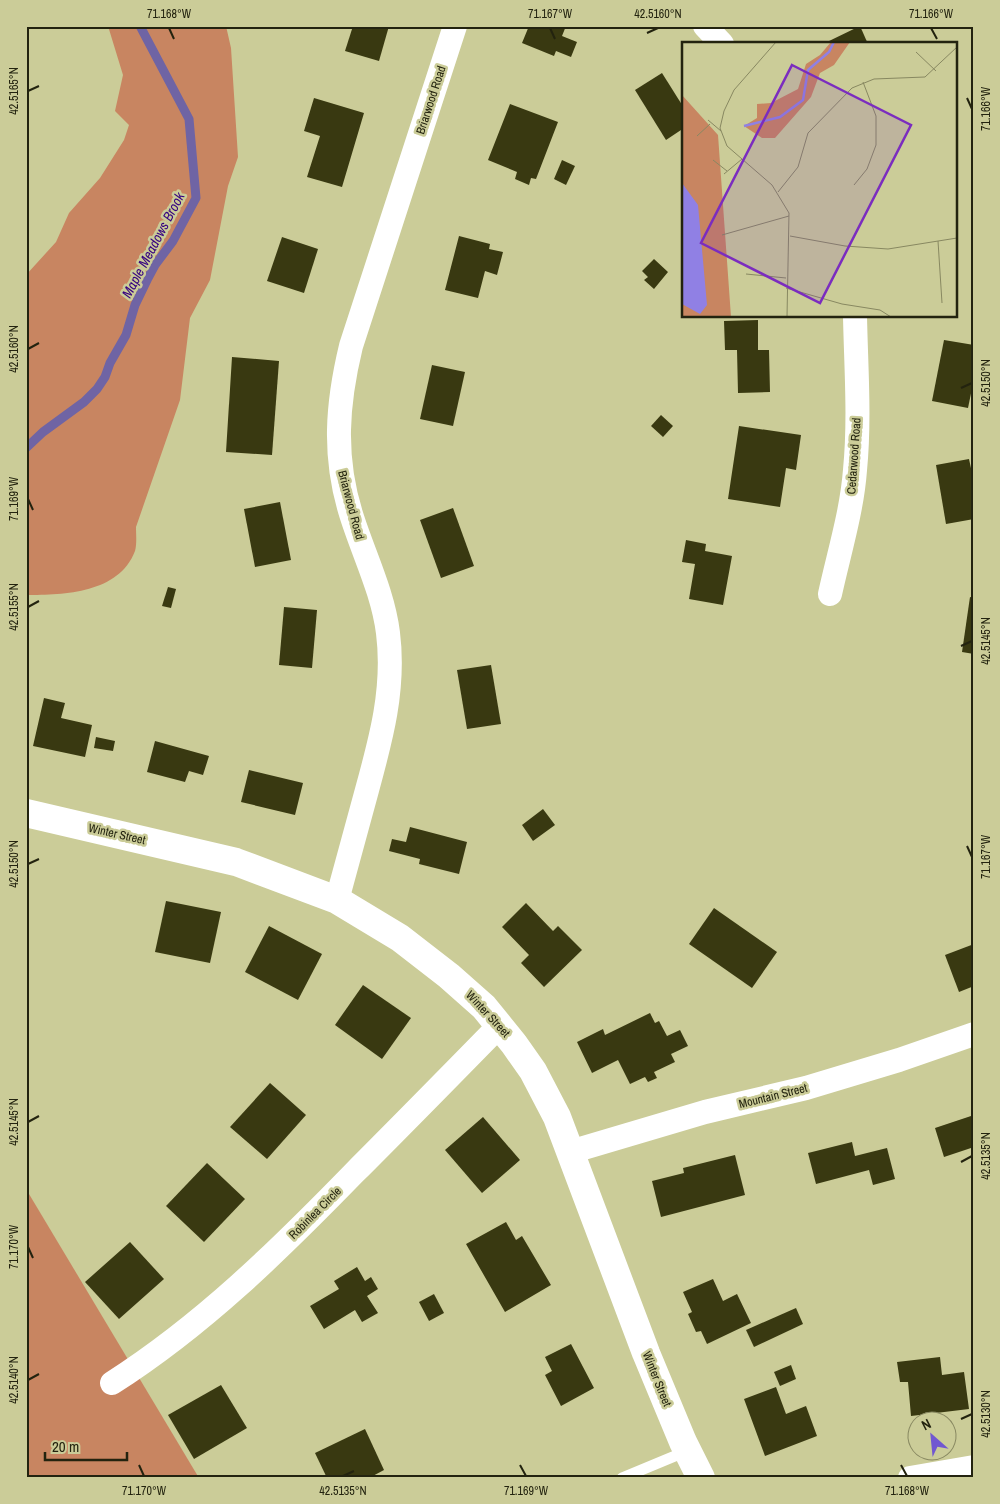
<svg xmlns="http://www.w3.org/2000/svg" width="1000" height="1504" font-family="'Archivo Narrow',sans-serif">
<rect width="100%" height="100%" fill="#cbcc98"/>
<g fill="#c88561">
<path d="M108 26H226L231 48 238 157 228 186 210 280 190 318 180 400 136 527C136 534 137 544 135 551 119 593 65 595 26 595V275L56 242 69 213 100 178 124 140 129 125 115 111 123 75Z"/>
<polygon points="26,1189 199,1478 26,1478"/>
</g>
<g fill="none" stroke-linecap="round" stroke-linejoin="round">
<polyline stroke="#6f64a4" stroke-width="9" points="26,448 43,432 84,402 97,389 105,377 110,363 126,335 135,305 148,278 155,265 173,241 196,198 189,119 140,26"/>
</g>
<g fill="#393911">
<polygon points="353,26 389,26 379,61 345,51"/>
<polygon points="529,26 566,26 562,36 577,42 571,57 556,51 554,56 522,43"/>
<polygon points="860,26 868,44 828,44 827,42"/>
<polygon points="662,73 684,108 684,128 666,140 635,90"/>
<polygon points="314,98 364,113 342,187 307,177 320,136 304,131"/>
<polygon points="510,104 558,122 536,179 531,178 529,185 515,179 517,172 488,160"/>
<polygon points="562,160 575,166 566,185 554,179"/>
<polygon points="459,236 490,244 489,249 503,252 497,275 485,271 478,298 445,290"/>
<polygon points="282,237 318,249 304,293 267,281"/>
<polygon points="654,259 668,272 654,289 644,280 648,277 642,271"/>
<polygon points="758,320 758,350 769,350 770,392 738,393 737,350 725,350 724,321"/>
<polygon points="944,340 974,345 974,379 968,408 932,401"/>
<polygon points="232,357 279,361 272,455 226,452"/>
<polygon points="432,365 465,372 453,426 420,419"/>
<polygon points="661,415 673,426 663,437 651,426"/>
<polygon points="739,426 801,435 796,470 786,468 780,507 728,499"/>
<polygon points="969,459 974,482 974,519 946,524 936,465"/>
<polygon points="280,502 291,560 255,567 244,509"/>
<polygon points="453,508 474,566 441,578 420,520"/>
<polygon points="686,540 706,544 705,551 732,556 723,605 689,599 695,564 682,562"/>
<polygon points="168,587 176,589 171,608 162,606"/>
<polygon points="970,597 974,598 974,654 962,652"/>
<polygon points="284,607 317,610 312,668 279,665"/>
<polygon points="491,665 501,724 467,729 457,670"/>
<polygon points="44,698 65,703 61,718 92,725 85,757 33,746"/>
<polygon points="96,737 115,741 113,751 94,748"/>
<polygon points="155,741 209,756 203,775 189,771 185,782 147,772"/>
<polygon points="249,770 303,783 295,815 241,802"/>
<polygon points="543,809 555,825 533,841 522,825"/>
<polygon points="410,827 467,842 459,874 419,864 420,859 389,851 392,839 406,842"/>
<polygon points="166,901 221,912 210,963 155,952"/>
<polygon points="526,903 553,931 558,926 582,950 544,987 521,963 529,955 502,927"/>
<polygon points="714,908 777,952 752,988 689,944"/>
<polygon points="269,926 322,954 298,1000 245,972"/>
<polygon points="974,944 974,986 959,992 945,955"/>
<polygon points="363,985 411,1018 382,1059 335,1025"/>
<polygon points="650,1013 655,1023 659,1021 667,1036 680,1030 688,1046 671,1054 675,1062 654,1072 657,1078 648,1082 645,1077 630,1084 618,1060 592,1073 577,1042 603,1029 605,1035"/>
<polygon points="270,1083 306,1115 267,1159 230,1127"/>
<polygon points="974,1115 974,1155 971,1148 944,1157 935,1128"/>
<polygon points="483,1117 520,1160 482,1193 445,1150"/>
<polygon points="852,1142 855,1156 887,1148 895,1179 873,1185 869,1170 816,1184 808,1153"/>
<polygon points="735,1155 745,1195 661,1217 652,1181 684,1173 683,1168"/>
<polygon points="207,1163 245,1199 204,1242 166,1206"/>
<polygon points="506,1222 516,1240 522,1236 551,1285 505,1312 466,1244"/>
<polygon points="130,1242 164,1279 119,1319 85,1282"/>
<polygon points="357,1267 365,1281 371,1277 378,1289 367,1296 378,1313 362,1322 355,1310 324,1329 310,1306 339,1289 334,1281"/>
<polygon points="713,1279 723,1301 737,1294 751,1323 707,1344 701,1331 696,1332 688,1314 692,1312 683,1292"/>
<polygon points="434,1294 444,1313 429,1321 419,1302"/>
<polygon points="796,1308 803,1324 754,1347 746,1330"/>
<polygon points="571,1344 594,1388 561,1406 545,1375 552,1371 545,1357"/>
<polygon points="940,1357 942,1375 964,1372 969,1409 911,1416 908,1382 900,1382 897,1362"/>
<polygon points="791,1365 796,1379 780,1386 774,1372"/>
<polygon points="221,1385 247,1428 194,1459 168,1415"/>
<polygon points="776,1387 786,1414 806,1406 817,1436 765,1456 744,1399"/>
<polygon points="365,1429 384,1470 369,1478 327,1478 315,1453"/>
</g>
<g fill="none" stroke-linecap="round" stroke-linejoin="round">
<polyline stroke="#fff" stroke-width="11" points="622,1478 687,1451"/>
<g stroke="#fff" stroke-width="24">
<polyline points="705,26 722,44"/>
<path d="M830 594C839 553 852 511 855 470 860 419 856 367 855 316"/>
<path d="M337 900C347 863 357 827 367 790 381 739 395 688 388 633 383 592 363 553 351 514 333 456 337 404 351 346L455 26"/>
<polyline points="570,1152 705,1112 806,1088 899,1060 974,1034"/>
<path d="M112 1383C203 1325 279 1250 354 1173 403 1124 452 1074 500 1025"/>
<polyline points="910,1478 974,1467"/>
</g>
<polyline stroke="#fff" stroke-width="28" points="26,813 236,862 337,900 400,938 449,976 484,1007 514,1044 533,1071 557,1117 646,1353 683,1442 701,1478"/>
</g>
<path fill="none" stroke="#23230f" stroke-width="2" d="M169 28 174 39M550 28 555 39M931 28 937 39M647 33 658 28M28 91 39 86M967 98 972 109M28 349 39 343M961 388 972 383M28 499 33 510M28 607 39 601M961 646 972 641M967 846 972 857M28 864 39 859M28 1122 39 1116M961 1162 972 1156M28 1247 33 1258M28 1380 39 1374M961 1419 972 1414M139 1465 144 1476M520 1465 526 1476M901 1465 907 1476M343 1476 354 1471"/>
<g text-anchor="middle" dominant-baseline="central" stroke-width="5" stroke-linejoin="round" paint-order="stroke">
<g font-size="12" fill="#23230f" stroke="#cbcc98">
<text transform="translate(431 100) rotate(-72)">Briarwood Road</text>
<text transform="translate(854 456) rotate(-86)">Cedarwood Road</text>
<text transform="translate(351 505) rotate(75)">Briarwood Road</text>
<text transform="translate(117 834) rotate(13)">Winter Street</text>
<text transform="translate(488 1014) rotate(47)">Winter Street</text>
<text transform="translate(773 1096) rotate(-14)">Mountain Street</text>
<text transform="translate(315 1213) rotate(-45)">Robinlea Circle</text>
<text transform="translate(657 1379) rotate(68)">Winter Street</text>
</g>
<g font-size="14" font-style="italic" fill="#350080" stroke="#cbcc98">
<text transform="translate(153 245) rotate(-62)">Maple Meadows Brook</text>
</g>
</g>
<g transform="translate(682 42)">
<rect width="275" height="275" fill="#cbcc98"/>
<path d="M149 0H168L152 23 138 31 129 55 93 96H80L62 84 75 76V62L89 61 116 47 124 22 138 13ZM0 53 36 93 49 275H0Z" fill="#c88561"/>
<path d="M0 141 16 163 25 263 18 272 0 262Z" fill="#9080e4"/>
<path fill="none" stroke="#9080e4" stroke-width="2.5" d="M62 84 98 75 121 58 126 28 147 10 152 0"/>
<path fill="none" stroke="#888861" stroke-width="1" d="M94 0 52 48 42 69 38 86 45 104 90 143 107 171 105 275M234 10 254 29M26 78 39 89M15 94 28 82M31 118 45 129M42 132 60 117M172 143 185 127 194 103V74L181 40M96 150 116 125 126 91 170 46 192 37 243 35 275 5M40 193 107 174M108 194 163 204 206 207 275 196M256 199 260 261M64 232 104 236M104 246 160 262 198 268 209 275"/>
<path fill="#7b2cbf" fill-opacity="0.15" stroke="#7b2cbf" stroke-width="2.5" d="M110 23 229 83 138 261 19 201Z"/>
<rect width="275" height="275" fill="none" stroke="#23230f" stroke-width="2.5"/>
</g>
<rect width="1000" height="1504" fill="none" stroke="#cbcc98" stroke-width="55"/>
<g transform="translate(932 1436) rotate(333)"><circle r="24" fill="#cbcc98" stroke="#888861"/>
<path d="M0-4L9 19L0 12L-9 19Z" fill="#7157d1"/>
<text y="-8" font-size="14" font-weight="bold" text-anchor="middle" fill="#23230f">N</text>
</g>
<path d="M45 1452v8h82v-8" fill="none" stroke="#23230f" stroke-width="2.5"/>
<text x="52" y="1452" font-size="15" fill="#23230f" stroke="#cbcc98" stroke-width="4" paint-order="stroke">20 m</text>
<rect x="28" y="28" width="944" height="1448" fill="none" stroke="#23230f" stroke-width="2"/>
<g font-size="12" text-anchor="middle" fill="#23230f">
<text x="169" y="18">71.168°W</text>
<text x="550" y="18">71.167°W</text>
<text x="658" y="18">42.5160°N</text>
<text x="931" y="18">71.166°W</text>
<text transform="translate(14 91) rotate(-90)" y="4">42.5165°N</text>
<text transform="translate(986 109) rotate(-90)" y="4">71.166°W</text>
<text transform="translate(14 349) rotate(-90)" y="4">42.5160°N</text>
<text transform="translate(986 383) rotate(-90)" y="4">42.5150°N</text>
<text transform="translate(14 499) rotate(-90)" y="4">71.169°W</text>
<text transform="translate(14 607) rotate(-90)" y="4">42.5155°N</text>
<text transform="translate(986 641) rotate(-90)" y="4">42.5145°N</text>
<text transform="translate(986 857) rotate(-90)" y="4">71.167°W</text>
<text transform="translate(14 864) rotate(-90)" y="4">42.5150°N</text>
<text transform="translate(14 1122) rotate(-90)" y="4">42.5145°N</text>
<text transform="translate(986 1156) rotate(-90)" y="4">42.5135°N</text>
<text transform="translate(14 1247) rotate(-90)" y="4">71.170°W</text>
<text transform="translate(14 1380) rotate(-90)" y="4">42.5140°N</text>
<text transform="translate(986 1414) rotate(-90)" y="4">42.5130°N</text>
<text x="144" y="1495">71.170°W</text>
<text x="343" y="1495">42.5135°N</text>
<text x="526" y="1495">71.169°W</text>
<text x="907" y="1495">71.168°W</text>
</g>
</svg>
